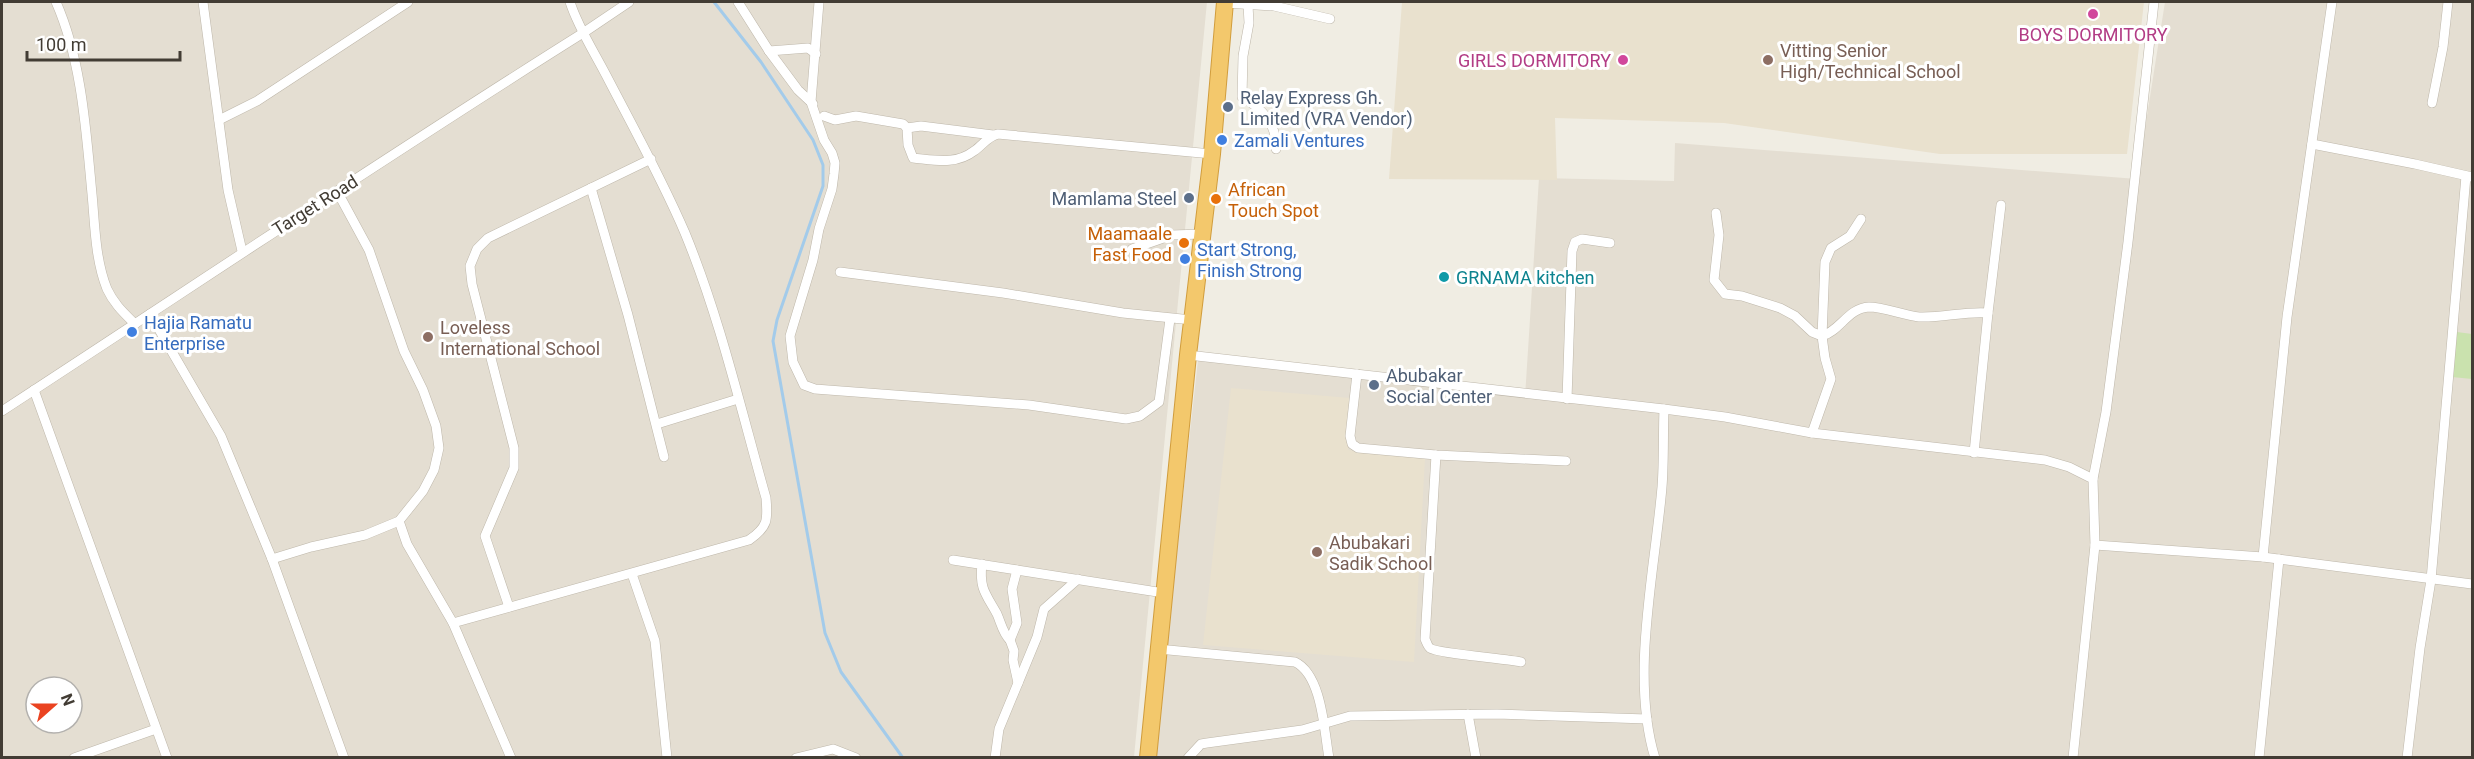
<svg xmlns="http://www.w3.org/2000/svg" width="2474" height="759" font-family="Roboto,sans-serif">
<rect width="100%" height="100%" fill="#f0ede3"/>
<g fill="#e4ded2" fill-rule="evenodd">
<path d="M2 2H1207L1134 757H2ZM36 687H72V723H36Z"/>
<polygon points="2165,2 2472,2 2472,757 1154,758 1198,360 1525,397 1539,178 1674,181 1675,143 2137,179"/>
</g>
<g fill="#e9e1ce">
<polygon points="1402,2 2144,2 2127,154 1940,154 1724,123 1555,118 1557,180 1389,179"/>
<polygon points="1231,388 1350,398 1348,450 1425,458 1414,662 1203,645"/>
</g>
<polygon fill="#cae2ae" points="2457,332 2472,334 2472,379 2452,377"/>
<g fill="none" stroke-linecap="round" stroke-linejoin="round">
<polyline stroke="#a3cbea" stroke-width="3" points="714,2 761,62 813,140 823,165 823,186 777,320 773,341 825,633 841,672 903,758"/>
<defs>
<g id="street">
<path d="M56 2C82 61 86 131 92 194 95 225 95 259 107 289 114 304 124 313 135 324"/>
<polyline points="203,2 228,190 242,251"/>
<polyline points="738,2 769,51 798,90 813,104"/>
<polyline points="819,2 811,102 824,140 832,153 835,163 834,174 832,189 819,229 813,260 790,336 793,362 804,385 815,389 1029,405 1126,419 1140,416 1159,402 1170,319"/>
<polyline points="1225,3 1274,6 1330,19"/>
<path d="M1248 5 1249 23 1243 56 1242 97C1263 109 1277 124 1276 149"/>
<polyline points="769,51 808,48 816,54"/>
<polyline points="2432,103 2443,47 2448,2"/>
<path d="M824 116 835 120 856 116 903 124 907 128 908 145 913 158C935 160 956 165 974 151 983 145 988 136 998 134L1212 154"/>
<polyline points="219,120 257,101 408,2"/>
<polyline points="907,128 921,126 993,135"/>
<polyline points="2312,144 2415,164 2472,177"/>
<polyline points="591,188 628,315 664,457"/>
<polyline points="1716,213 1719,235 1714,280 1725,294 1742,296 1780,308 1795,316 1812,332 1822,336 1825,358 1831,379 1812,433"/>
<path d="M1861 219 1850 236 1831 248 1825 262 1822 336C1840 331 1848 308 1869 307 1883 307 1903 315 1919 317 1943 318 1965 311 1988 313L2001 205"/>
<polyline points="1132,249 1172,235 1202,234"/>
<polyline points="840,272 1003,293 1123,313 1192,320"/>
<polyline points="150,314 221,436 272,559 344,758"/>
<polyline points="1188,355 1664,409 1725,417 1812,433 2045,460 2069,467 2093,479 2095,545 2263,557 2472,584"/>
<polyline points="1357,374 1350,436 1352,444 1358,448 1436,455 1566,461"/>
<polyline points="34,390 167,758"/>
<polyline points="1567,399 1572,251 1575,242 1582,239 1610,243"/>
<path d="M2 411C195 285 387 156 583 33L629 2"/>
<polyline points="657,424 738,399"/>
<polyline points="1974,453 1988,313"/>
<path d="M1436 455 1425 639C1426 641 1428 647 1430 648 1435 653 1507 659 1521 662"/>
<polyline points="2093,479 2106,412 2128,242 2154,2"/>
<polyline points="399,521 407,544 453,623 511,758"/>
<polyline points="2263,557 2287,317 2332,2"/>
<polyline points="272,559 311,547 365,535 399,521 423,491 434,470 439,448 436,426 423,390 404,351 369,250 337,191"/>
<polyline points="953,560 1164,593"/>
<path d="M982 564C979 589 986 594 997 614 1001 623 1003 634 1010 640"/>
<polyline points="1017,570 1012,589 1017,623 1010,640 1014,651 1013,660 1018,683"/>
<polyline points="632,574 655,641 667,758"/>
<polyline points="509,607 485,536 514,468 514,448 472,284 470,266 477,249 488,238 651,159"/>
<path d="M453 623 749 540C768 527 768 520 766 498 741 410 720 318 685 233 662 179 633 127 606 75 593 50 578 27 570 2"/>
<path d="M1158 649 1295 662C1322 675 1324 730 1329 758"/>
<polyline points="1468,714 1476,758"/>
<polyline points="74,758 156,729"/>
<polyline points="796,758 833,749 856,758"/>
<polyline points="995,758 999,729 1037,637 1044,609 1078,579"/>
<polyline points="1188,758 1201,744 1207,743 1302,730 1350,716 1497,714 1647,719"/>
<path d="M1655 758C1630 677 1655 570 1662 487 1664 462 1663 435 1664 409"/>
<polyline points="2073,758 2095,545"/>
<polyline points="2259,758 2279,559"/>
<polyline points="2407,758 2420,648 2431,580 2466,176"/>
</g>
<polyline id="highway" points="1148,758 1188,355 1212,154 1225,2"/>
</defs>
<use href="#street" stroke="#beb7aa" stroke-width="10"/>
<use href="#highway" stroke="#d19d3d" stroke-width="18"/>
<use href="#street" stroke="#fff" stroke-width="9"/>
<use href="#highway" stroke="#f3c86c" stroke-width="16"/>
</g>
<g fill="#d1479c" stroke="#fff" stroke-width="2">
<circle cx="2093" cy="14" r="6"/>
<circle cx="1623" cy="60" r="6"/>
</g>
<g fill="#8d6e63" stroke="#fff" stroke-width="2">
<circle cx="1768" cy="60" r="6"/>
<circle cx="428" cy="337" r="6"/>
<circle cx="1317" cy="552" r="6"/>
</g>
<g fill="#5c6f8a" stroke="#fff" stroke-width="2">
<circle cx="1228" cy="107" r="6"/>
<circle cx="1189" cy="198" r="6"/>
<circle cx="1374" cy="385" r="6"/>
</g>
<g fill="#3f7fe0" stroke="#fff" stroke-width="2">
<circle cx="1222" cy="140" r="6"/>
<circle cx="1185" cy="259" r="6"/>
<circle cx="132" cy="332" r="6"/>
</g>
<g fill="#e8710a" stroke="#fff" stroke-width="2">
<circle cx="1216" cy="199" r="6"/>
<circle cx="1184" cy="243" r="6"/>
</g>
<circle fill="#0f9aa8" stroke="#fff" stroke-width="2" cx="1444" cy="277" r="6"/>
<g text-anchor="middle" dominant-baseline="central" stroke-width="6" stroke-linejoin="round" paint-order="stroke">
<g font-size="18" fill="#b23c85" stroke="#fff">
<text x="2093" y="34">BOYS DORMITORY</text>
<text x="1611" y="60" text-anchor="end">GIRLS DORMITORY</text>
</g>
<g font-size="18" fill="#785e54" stroke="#fff" text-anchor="start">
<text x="1780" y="50">Vitting Senior<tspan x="1780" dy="21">High/Technical School</tspan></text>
<text x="440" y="327">Loveless<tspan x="440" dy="21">International School</tspan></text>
<text x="1329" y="542">Abubakari<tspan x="1329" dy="21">Sadik School</tspan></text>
</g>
<g font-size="18" fill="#4e5e75" stroke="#fff" text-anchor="start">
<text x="1240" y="97">Relay Express Gh.<tspan x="1240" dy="21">Limited (VRA Vendor)</tspan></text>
<text x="1177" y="198" text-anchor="end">Mamlama Steel</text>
<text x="1386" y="375">Abubakar<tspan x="1386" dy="21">Social Center</tspan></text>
</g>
<g font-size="18" fill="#366cbe" stroke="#fff" text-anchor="start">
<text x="1234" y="140">Zamali Ventures</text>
<text x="1197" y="249">Start Strong,<tspan x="1197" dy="21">Finish Strong</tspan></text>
<text x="144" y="322">Hajia Ramatu<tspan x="144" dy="21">Enterprise</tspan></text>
</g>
<g font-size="18" fill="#c56008" stroke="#fff" text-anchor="start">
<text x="1228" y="189">African<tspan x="1228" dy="21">Touch Spot</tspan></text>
<text x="1172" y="233" text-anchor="end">Maamaale<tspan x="1172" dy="21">Fast Food</tspan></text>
</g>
<g font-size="18" fill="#423c34" stroke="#fff">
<text transform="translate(315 205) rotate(-32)">Target Road</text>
</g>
<g font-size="18" fill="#0d838f" stroke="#fff" text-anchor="start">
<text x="1456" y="277">GRNAMA kitchen</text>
</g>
</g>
<rect width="2474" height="759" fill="none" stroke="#423c34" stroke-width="6"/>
<g transform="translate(54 705) rotate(69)"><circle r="28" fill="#ffffff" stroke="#b3b1ae" stroke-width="1.5"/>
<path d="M0-4.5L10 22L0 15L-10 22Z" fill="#ea4321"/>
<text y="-9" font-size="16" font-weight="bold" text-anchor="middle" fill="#423c34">N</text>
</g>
<path d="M27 51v9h153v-9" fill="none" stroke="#423c34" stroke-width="3"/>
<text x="36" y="51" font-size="18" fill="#423c34" stroke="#ffffff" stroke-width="4.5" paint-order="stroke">100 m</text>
</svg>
